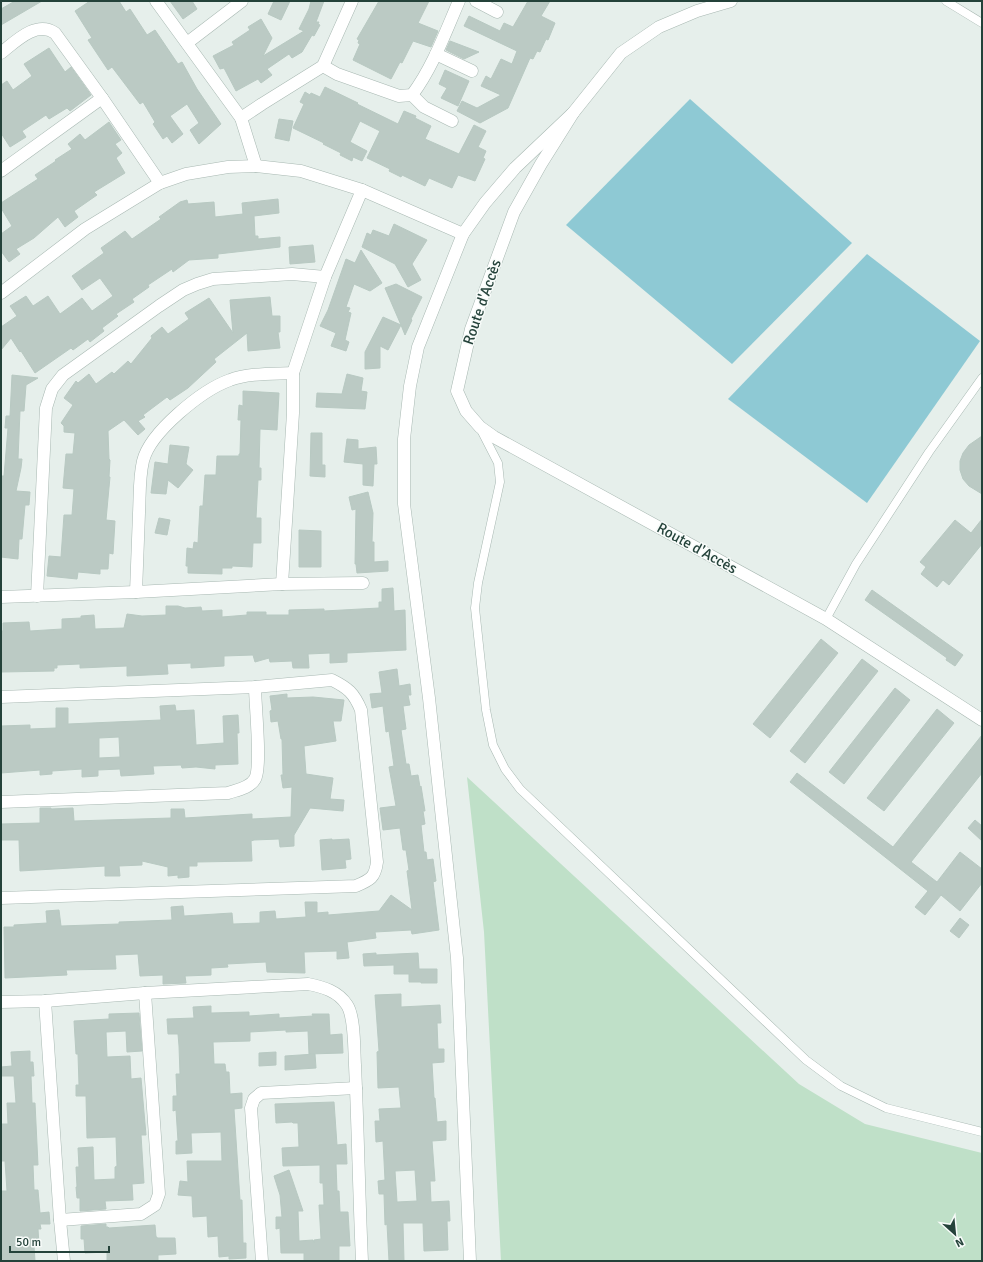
<svg xmlns="http://www.w3.org/2000/svg" width="983" height="1262" font-family="Signika,sans-serif">
<rect width="100%" height="100%" fill="#e6efeb"/>
<polygon fill="#bfe0c8" points="467,777 799,1084 865,1124 982,1153 982,1261 501,1261 484,932"/>
<g fill="#8ec9d4">
<polygon points="690,99 852,243 732,364 566,225"/>
<polygon points="867,254 980,341 867,503 728,399"/>
</g>
<g fill="#bbcac4" stroke="#b8c9c2" fill-rule="evenodd">
<polygon points="15,1 42,1 1,25 1,9"/>
<polygon points="90,1 119,1 126,12 130,9 147,35 155,30 178,64 182,62 197,89 221,124 199,144 190,130 199,123 187,104 170,116 183,134 172,143 167,136 163,139 153,124 155,122 143,102 140,104 112,67 108,70 88,40 92,38 75,11"/>
<polygon points="170,1 192,1 197,9 183,19"/>
<polygon points="274,1 290,1 281,20 268,14"/>
<polygon points="311,1 324,1 316,22 319,22 318,24 320,25 314,36 312,35 302,52 292,58 289,54 267,69 272,75 261,83 258,79 236,91 224,68 220,69 213,56 234,45 232,42 250,30 248,27 261,19 272,38 263,56 304,31 299,29 309,9"/>
<polygon points="379,1 429,1 418,23 438,31 431,47 413,41 402,63 400,62 391,79 353,60 360,44 358,43 359,40 357,39"/>
<polygon points="528,1 550,1 541,16 555,23 548,40 546,39 540,52 537,51 533,59 530,58 508,108 480,123 457,111 462,101 477,108 501,95 481,86 486,76 491,79 501,59 512,64 517,51 464,26 469,16 500,31 504,23 513,27"/>
<polygon points="450,41 479,52 464,59 446,50"/>
<polygon points="49,48 65,72 71,67 91,95 70,111 67,108 49,119 46,115 22,131 26,137 10,147 1,133 1,85 7,81 13,90 32,76 24,64"/>
<polygon points="445,70 469,81 458,106 441,98 447,88 439,84"/>
<polygon points="325,87 358,103 357,104 398,124 404,111 416,116 415,118 431,126 425,139 459,154 474,125 486,131 478,147 486,151 483,158 485,159 475,181 458,175 452,188 429,178 425,186 402,175 401,177 389,171 390,169 367,158 380,131 360,121 350,142 367,151 362,161 353,157 352,161 340,155 341,153 323,144 324,143 293,128 304,104 300,102 305,92 310,95 311,93 320,97"/>
<polygon points="279,119 293,121 289,141 275,138"/>
<polygon points="109,122 121,140 115,144 122,153 116,158 125,173 94,192 97,195 74,211 78,217 65,227 58,217 34,238 16,249 20,254 9,262 1,251 1,234 12,226 1,208 1,203 38,179 35,175 56,161 55,160 72,149 68,144 80,134 85,140"/>
<polygon points="278,199 279,213 254,216 255,236 258,236 258,239 280,237 280,247 218,254 218,258 189,260 173,272 172,269 148,285 149,287 132,299 134,302 116,314 118,316 102,328 104,331 90,342 88,339 73,350 71,348 35,373 21,351 20,352 11,338 1,350 1,327 17,316 10,306 26,296 33,306 48,296 60,314 82,298 92,311 113,296 100,278 82,290 72,276 104,253 101,248 125,231 132,239 161,219 159,217 180,202 187,200 188,204 214,202 215,217 243,214 242,203"/>
<polygon points="394,224 427,240 412,264 421,280 408,287 395,264 362,247 367,233 371,235 373,230 389,236"/>
<polygon points="313,245 315,262 290,264 289,247"/>
<polygon points="361,250 382,283 370,291 354,284 346,307 350,308 348,312 351,313 345,340 349,342 346,351 331,346 336,333 320,326 328,310 346,259 355,263"/>
<polygon points="396,284 422,297 411,319 412,320 405,335 401,325 388,350 380,346 380,368 365,369 365,352 383,317 401,325 385,288"/>
<polygon points="270,297 272,316 280,316 280,332 278,332 280,348 248,351 247,333 214,359 216,362 188,388 170,400 167,397 143,415 145,417 138,421 145,429 138,435 124,420 108,431 109,459 110,460 109,477 110,477 106,520 115,521 113,554 109,553 108,569 100,569 100,574 78,572 77,579 47,576 49,556 61,557 64,515 72,515 74,489 63,488 66,454 73,454 75,433 64,432 64,426 61,423 73,405 64,398 76,381 78,383 89,374 96,384 112,372 114,374 128,361 131,364 152,338 151,336 162,327 168,334 189,319 185,313 209,298 233,333 230,300"/>
<polygon points="347,374 363,378 361,391 367,392 365,409 316,407 317,393 342,394"/>
<polygon points="12,375 38,378 26,385 24,411 20,411 18,459 22,459 21,468 16,491 30,492 29,505 25,505 22,539 19,539 18,559 1,557 1,476 4,476 8,428 5,428 6,416 10,416"/>
<polygon points="243,391 279,393 277,430 260,429 259,468 261,468 261,480 258,480 256,518 261,518 261,543 253,543 252,567 232,566 232,568 222,568 222,574 188,573 188,566 186,566 187,548 193,549 194,542 198,543 200,506 203,506 205,475 216,475 217,456 239,456 239,454 240,454 241,420 238,420 239,405 243,406"/>
<polygon points="311,433 322,433 322,465 325,465 325,477 310,476"/>
<polygon points="982,436 982,494 969,486 963,479 960,470 960,461 963,453 969,445"/>
<polygon points="347,439 358,440 358,449 376,447 377,464 374,464 373,486 363,485 363,464 344,462"/>
<polygon points="170,445 189,447 186,464 193,470 178,488 168,480 166,494 151,493 155,462 168,464"/>
<polygon points="368,492 373,513 372,542 374,542 374,562 388,561 388,571 357,573 356,564 355,564 356,509 352,510 349,497"/>
<polygon points="159,518 170,520 167,535 155,533"/>
<polygon points="982,519 982,544 949,585 943,580 937,587 921,574 926,567 920,562 955,520 971,533"/>
<polygon points="299,530 321,531 321,567 299,567"/>
<polygon points="393,588 394,611 405,610 406,650 347,653 347,662 330,663 330,653 308,654 309,668 293,668 292,661 270,662 269,658 255,662 253,655 224,656 224,666 191,668 191,663 167,664 168,674 127,676 127,666 80,668 80,664 57,665 57,668 54,668 54,671 2,672 1,631 3,631 3,623 29,622 30,631 62,629 62,619 81,618 81,616 94,615 95,629 124,628 127,614 142,616 166,615 166,606 178,606 185,608 201,607 202,611 222,610 222,617 247,615 247,612 266,612 266,615 289,615 289,610 324,609 324,611 379,608 379,602 382,602 382,589"/>
<polygon points="872,590 963,655 955,666 946,660 947,658 865,600"/>
<polygon points="821,639 838,653 770,738 753,724"/>
<polygon points="862,659 878,671 805,763 790,751"/>
<polygon points="397,669 399,686 410,684 411,695 408,695 410,705 403,706 406,729 401,730 406,764 409,764 411,776 418,775 420,787 421,786 425,811 423,811 425,824 421,825 424,852 426,852 427,860 433,859 436,881 433,882 439,930 412,934 411,930 375,932 376,938 347,942 349,958 337,959 337,951 304,952 305,973 267,972 266,962 227,964 228,967 211,968 211,975 185,976 186,983 163,984 163,975 140,976 138,954 115,955 116,969 66,970 67,975 5,978 4,927 14,927 14,925 47,923 46,911 59,910 61,926 119,924 119,922 172,920 171,907 183,906 184,916 232,913 233,924 260,923 260,912 275,911 276,919 306,917 305,902 317,902 317,913 328,912 328,915 379,911 391,895 412,910 407,871 409,870 406,850 403,850 400,828 383,830 380,808 396,806 389,767 394,766 389,731 386,732 383,706 372,708 370,694 382,693 379,672"/>
<polygon points="895,688 910,700 844,784 829,772"/>
<polygon points="287,694 287,698 313,697 344,700 341,721 333,721 336,741 304,746 306,774 333,778 330,799 344,800 343,811 310,808 294,835 294,846 280,847 279,839 254,840 251,841 252,861 197,862 197,866 189,866 189,877 178,878 178,875 168,876 168,867 142,861 142,865 119,866 120,876 105,876 105,866 20,871 19,840 2,840 1,824 40,823 40,808 51,808 51,809 73,808 74,821 171,818 171,809 184,809 185,818 252,814 252,819 291,817 292,787 283,788 281,775 283,775 282,739 281,739 278,721 271,722 270,711 272,710 270,696"/>
<path d="M175 705 176 711 194 710 196 745 224 743 223 716 238 715 239 733H237L238 764 215 765V769L196 767 182 768 181 765 153 766 154 774 121 776 120 769 98 770V776L82 777V769L52 771V774L40 775V770L1 773V726L30 725V729L56 728V708H68V724L161 720 160 706ZM119 737 120 757 99 758V738Z"/>
<polygon points="937,709 954,723 884,811 867,798"/>
<polygon points="982,735 982,773 911,862 937,882 960,852 982,869 982,883 960,911 941,895 925,915 915,907 928,891 790,782 797,773 893,847"/>
<polygon points="975,820 982,826 982,841 968,828"/>
<polygon points="332,839 332,840 349,839 351,859 345,860 346,868 322,870 320,840"/>
<polygon points="960,918 969,925 959,938 950,931"/>
<polygon points="376,953 376,955 418,953 419,969 437,969 437,983 421,983 421,982 409,982 409,974 394,974 394,965 364,966 363,954"/>
<path d="M401 994V1007L440 1005 441 1023H437L438 1049H444V1062L432 1063 434 1098H435L437 1122 446 1121V1140L432 1141 435 1181H430L431 1202 449 1201 450 1221H447L448 1250 424 1251 423 1223H403L404 1261H389L387 1224 385 1225 384 1194H379L378 1181 385 1180 383 1141 376 1142 375 1121H380L379 1109 401 1108 399 1087 378 1088 377 1052 379 1051 375 995ZM415 1170 417 1201 397 1202 395 1171Z"/>
<polygon points="211,1006 211,1013 249,1012 249,1016 279,1014 279,1018 313,1016 312,1014 329,1014 330,1035 342,1034 343,1053 309,1054 308,1031 286,1032 286,1030 250,1032 250,1041 213,1042 214,1064 225,1064 226,1072 229,1072 230,1094 242,1093 242,1108 234,1109 240,1200 242,1200 243,1243 246,1243 246,1258 229,1259 229,1256 219,1257 218,1236 208,1237 207,1216 193,1217 192,1196 178,1195 180,1181 188,1182 187,1161 222,1161 221,1132 191,1133 192,1153 176,1154 176,1141 178,1141 176,1110 173,1111 173,1096 177,1096 176,1074 180,1074 179,1046 178,1034 168,1034 167,1019 194,1018 193,1007"/>
<polygon points="139,1013 142,1051 127,1052 126,1031 106,1032 107,1057 130,1056 131,1079 141,1078 146,1135 141,1135 144,1183 132,1184 133,1200 105,1201 106,1209 80,1211 80,1198 77,1198 76,1187 77,1187 76,1167 79,1167 78,1148 93,1147 94,1180 115,1179 115,1167 117,1166 116,1137 87,1138 86,1096 76,1096 76,1085 79,1085 78,1054 76,1054 74,1021 109,1019 109,1014"/>
<polygon points="30,1051 30,1062 33,1062 34,1076 31,1076 32,1103 35,1103 38,1165 33,1165 34,1190 38,1190 40,1213 49,1212 50,1224 40,1224 41,1229 38,1229 39,1245 34,1246 35,1261 3,1261 1,1251 1,1191 7,1191 5,1161 1,1161 1,1124 8,1124 7,1103 16,1103 14,1076 1,1076 1,1067 12,1066 11,1052"/>
<polygon points="276,1052 276,1065 259,1066 259,1053"/>
<polygon points="315,1054 316,1068 285,1070 285,1056"/>
<polygon points="334,1102 337,1145 346,1144 347,1164 336,1164 337,1191 339,1191 340,1212 348,1212 350,1246 339,1246 339,1261 304,1261 304,1253 281,1253 280,1228 276,1229 276,1217 282,1217 280,1195 274,1176 289,1170 303,1211 298,1211 299,1241 313,1240 314,1243 314,1240 321,1239 319,1205 324,1205 323,1183 320,1183 320,1165 283,1166 282,1148 299,1147 298,1123 293,1123 292,1122 276,1123 275,1104"/>
<polygon points="106,1224 106,1227 108,1227 109,1228 155,1225 156,1237 157,1237 157,1238 175,1238 176,1254 158,1255 158,1261 107,1261 107,1252 85,1253 84,1239 81,1239 81,1226"/>
</g>
<g fill="none" stroke-linecap="round" stroke-linejoin="round">
<defs>
<g id="lane">
<polyline points="946,1 982,23"/>
<polyline points="481,430 498,463 500,482 478,583 475,608 486,710 493,745 505,769 520,789 806,1060 841,1086 886,1108 982,1132"/>
<polyline points="826,619 856,564 929,452 982,378"/>
</g>
<g id="street">
<polyline points="156,1 241,118 256,166"/>
<polyline points="476,1 497,12"/>
<polyline points="731,1 697,11 659,27 621,53 573,113 541,164 514,212 471,329 457,391 466,411 480,427 494,437 826,619 982,720"/>
<polyline points="187,43 242,1"/>
<path d="M1 53C15 42 36 20 55 33L102 98 160 183"/>
<polyline points="436,54 472,71"/>
<polyline points="323,66 352,1"/>
<polyline points="412,95 424,107 452,121"/>
<path d="M241 118 262 104 323 66 337 74 399 96 412 95C433 67 445 33 459 1"/>
<polyline points="1,171 102,98"/>
<polyline points="1,293 85,229 160,183 186,174 228,167 256,166 301,171 362,190 463,234"/>
<polyline points="282,584 293,413 293,373 325,277 362,190"/>
<path d="M136 592C137 566 138 539 139 513 140 495 139 478 143 461 150 432 202 390 230 380 248 373 274 374 293 373"/>
<polyline points="37,596 46,408 52,389 63,375 159,306 183,290 197,284 213,279 292,274 325,277"/>
<polyline points="1,597 136,592 282,584 363,583"/>
<path d="M1 697 255 687 332 680C348 688 354 693 361 710L377 862C375 878 370 880 356 886L1 898"/>
<path d="M1 802 228 793C237 790 250 788 255 779 262 767 255 704 255 687"/>
<polyline points="45,1001 60,1220 64,1261"/>
<path d="M1 1002 45 1001 145 993 308 984C323 987 338 991 347 1005 355 1017 354 1050 355 1065 358 1130 359 1196 362 1261"/>
<polyline points="60,1220 141,1214 155,1205 159,1194 145,993"/>
<polyline points="262,1261 251,1108 254,1099 261,1093 356,1088"/>
<polyline points="470,1261 457,958 429,698 404,504 404,439 410,386 418,347 463,234 485,203 515,168 573,113"/>
</g>
</defs>
<use href="#lane" stroke="#a8b8b2" stroke-width="9"/>
<use href="#street" stroke="#a8b8b2" stroke-width="13"/>
<use href="#lane" stroke="#fff" stroke-width="8"/>
<use href="#street" stroke="#fff" stroke-width="12"/>
</g>
<g text-anchor="middle" dominant-baseline="central" stroke-width="3" stroke-linejoin="round" paint-order="stroke">
<g font-size="15" fill="#24423a" stroke="#f7fbf9">
<text transform="translate(482 302) rotate(-71)">Route d'Accès</text>
<text transform="translate(697 548) rotate(29)">Route d'Accès</text>
</g>
</g>
<rect width="983" height="1262" fill="none" stroke="#24423a" stroke-width="4"/>
<g transform="translate(955 1234) rotate(153)" stroke="#f7fbf9" stroke-width="3" paint-order="stroke">
<path d="M0-3L7 15L0 10L-7 15Z" fill="#24423a"/>
<text y="-6" font-size="11" font-weight="bold" text-anchor="middle" fill="#24423a">N</text>
</g>
<path d="M10 1246v6h99v-6" fill="none" stroke="#24423a" stroke-width="2"/>
<text x="16" y="1246" font-size="12" fill="#24423a" stroke="#f7fbf9" stroke-width="3" paint-order="stroke">50 m</text>
</svg>
